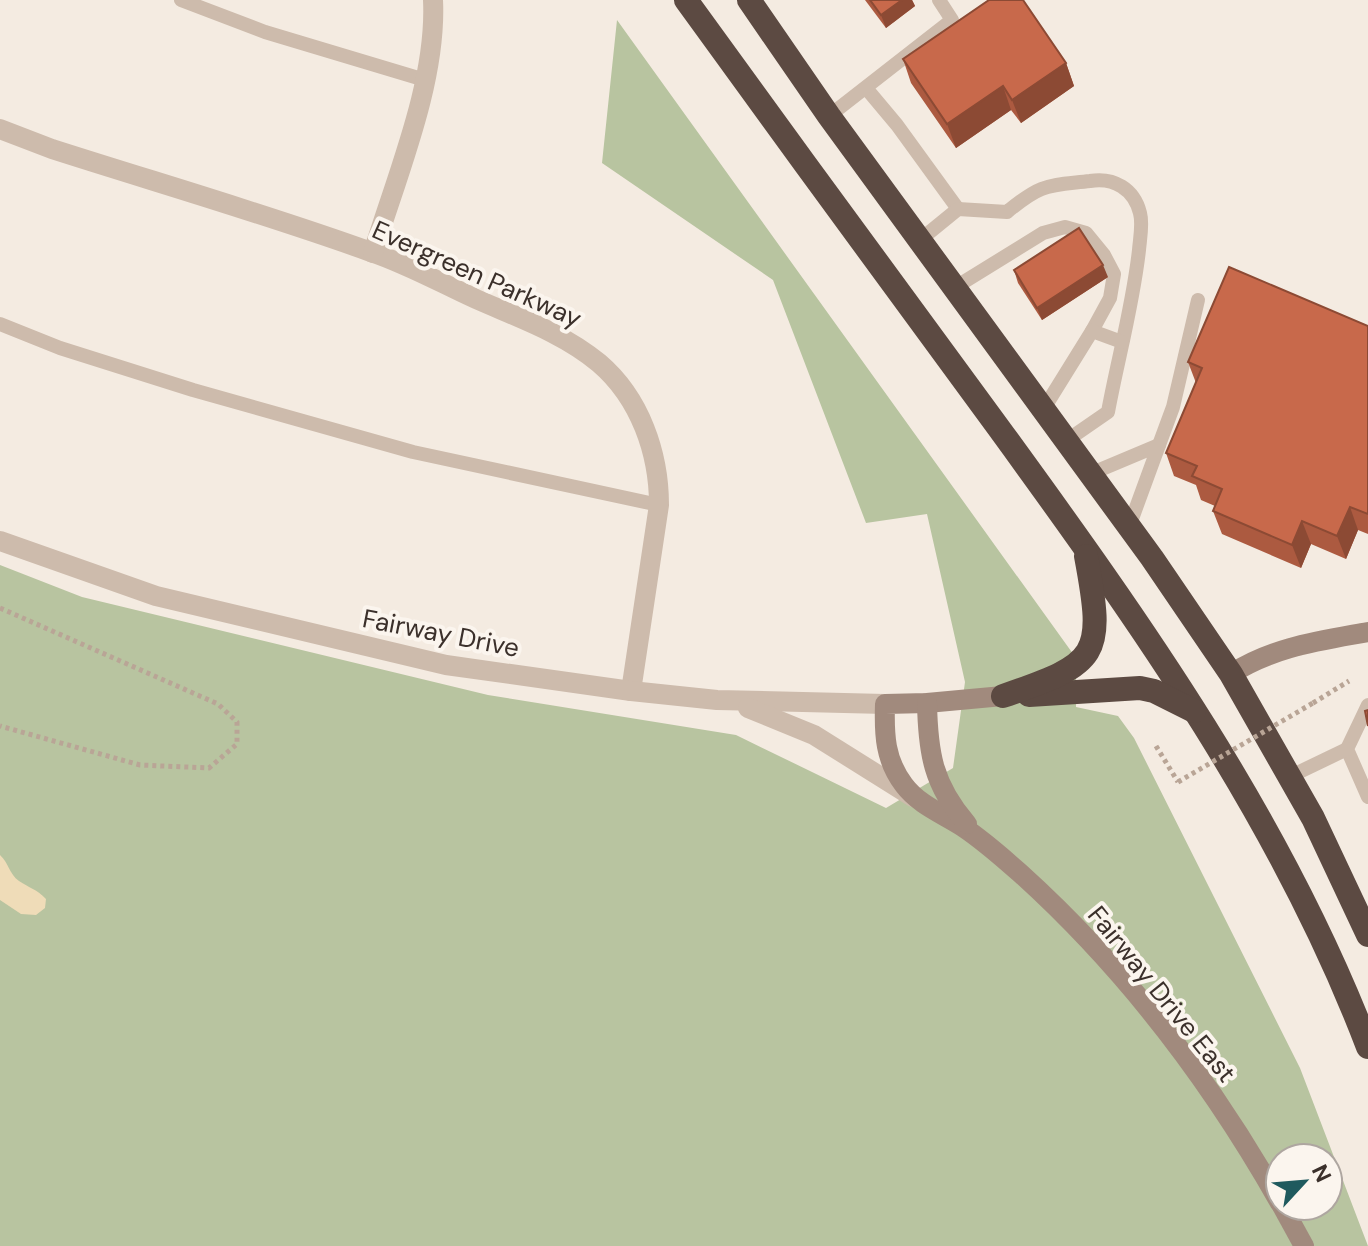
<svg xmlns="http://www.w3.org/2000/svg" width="1368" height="1246" font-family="'DM Sans',sans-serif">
<rect width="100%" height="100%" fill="#f4ebe1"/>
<path fill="#b8c4a0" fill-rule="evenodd" d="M617 20 1076 658V707L1118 716 1134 738 1300 1068 1368 1246H0V565L82 597 488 695 736 735 886 808 953 768 965 682 927 514 866 523 773 280 602 163ZM1280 1158H1328V1206H1280Z"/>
<path fill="#efdcb8" d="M0 855C9 863 9 874 19 881 29 888 37 889 46 899L45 908 36 915 21 914 0 900Z"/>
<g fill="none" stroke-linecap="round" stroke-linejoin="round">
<g stroke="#b9a596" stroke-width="5" stroke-dasharray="4 4" stroke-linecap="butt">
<polyline points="0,608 218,704 237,722 237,744 209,768 140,765 0,726"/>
<polyline points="1313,703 1349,681"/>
<polyline points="1156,746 1178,782"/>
</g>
<g stroke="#cdbbac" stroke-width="14">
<polyline points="181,0 265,32 425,80"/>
<polyline points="866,88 897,125 958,209"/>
<polyline points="829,116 952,20 939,0"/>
<path d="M920 240 958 209 1007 212C1042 183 1047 186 1090 181 1114 177 1134 189 1140 213 1143 224 1140 238 1139 250 1133 305 1118 358 1108 412L1066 441"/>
<polyline points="954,288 1043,233 1065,227 1086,233 1104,255 1114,274 1110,298 1092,331"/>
<polyline points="0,324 60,348 193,390 413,452 659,505"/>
<polyline points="1043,410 1092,331 1122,342"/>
<polyline points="1159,445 1173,407 1198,300"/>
<polyline points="1090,474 1159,445 1129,527"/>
<polyline points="1368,705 1347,749 1368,797"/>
<polyline points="1291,776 1347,749"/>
</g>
<g stroke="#cdbbac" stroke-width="20">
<path d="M0 129 52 149C158 183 266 214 371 252 407 264 441 283 476 299 519 318 563 333 599 363 640 398 659 453 659 505L631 691"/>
<path d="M373 253C397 175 437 81 433 0"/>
<polyline points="0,541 156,596 446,665 631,691 717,700 885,704"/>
<polyline points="748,708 814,735 913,797"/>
</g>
<g stroke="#a18a7d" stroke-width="20">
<path d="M1231 674C1273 647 1319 641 1368 632"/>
<path d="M1003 696 927 703 885 704C884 735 885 760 904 785 919 805 943 814 963 827 984 841 1002 857 1020 873 1124 967 1211 1081 1280 1203"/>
<path d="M927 703C928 753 933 785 967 824"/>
<polyline points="1282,1206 1304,1246"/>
</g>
<g stroke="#5c4a42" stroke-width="24">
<path d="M686 0C789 143 894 285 998 427 1140 622 1282 821 1368 1047"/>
<polyline points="749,0 829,116 1152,558 1231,674 1313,818 1368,935"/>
<polyline points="1029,695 1140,688 1154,691 1194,711"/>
<path d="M1003 696C1099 663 1105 657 1086 556"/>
</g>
<polyline stroke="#b9a596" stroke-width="5" stroke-dasharray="4 4" stroke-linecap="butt" points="1178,782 1313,703"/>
</g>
<g fill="#ac5a40">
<polygon points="865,0 912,0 915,6 886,28"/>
<polygon points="903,59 1066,63 1074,86 1021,123 1011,110 956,148 911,83"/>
<polygon points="1014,270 1108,277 1042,320 1018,283"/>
<polygon points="1368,326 1368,534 1358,530 1346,559 1311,544 1301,568 1222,534 1213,511 1215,506 1201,500 1196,485 1174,476 1166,453 1196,383 1188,362"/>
</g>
<g fill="#8c4a34">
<polygon points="902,0 912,0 915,6 886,28 881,15"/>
<polygon points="1066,63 1074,86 1021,123 1012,100"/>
<polygon points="1003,86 1011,110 956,148 947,124"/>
<polygon points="1103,265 1108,277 1042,320 1037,308"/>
<polygon points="1350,507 1358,530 1346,559 1337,536"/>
<polygon points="1302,521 1311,544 1301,568 1292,545"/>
</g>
<g fill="#c8694b" stroke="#8c4a34" stroke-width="2">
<polygon points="870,0 902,0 881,15"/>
<polygon points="989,0 1023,0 1066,63 1012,100 1003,86 947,124 903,59"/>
<polygon points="1079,228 1103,265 1037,308 1014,270"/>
<polygon points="1229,267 1368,326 1368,514 1350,507 1337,536 1302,521 1292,545 1213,511 1222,489 1192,476 1197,466 1166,453 1202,368 1188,362"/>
<polygon points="1368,710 1368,726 1365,711"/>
</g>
<g text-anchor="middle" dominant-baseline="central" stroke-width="8" stroke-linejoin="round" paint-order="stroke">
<g font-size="26" fill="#3b302b" stroke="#fbf5ee">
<text transform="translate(477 274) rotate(24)">Evergreen Parkway</text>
<text transform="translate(441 633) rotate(11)">Fairway Drive</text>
<text transform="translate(1162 994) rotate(51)">Fairway Drive East</text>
</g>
</g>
<g transform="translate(1304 1182) rotate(64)"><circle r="38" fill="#fbf5ee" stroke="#aea6a0" stroke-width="2"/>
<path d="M0-6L14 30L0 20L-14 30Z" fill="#1f5a5e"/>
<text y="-12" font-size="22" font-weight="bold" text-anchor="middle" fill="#3b302b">N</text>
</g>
</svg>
